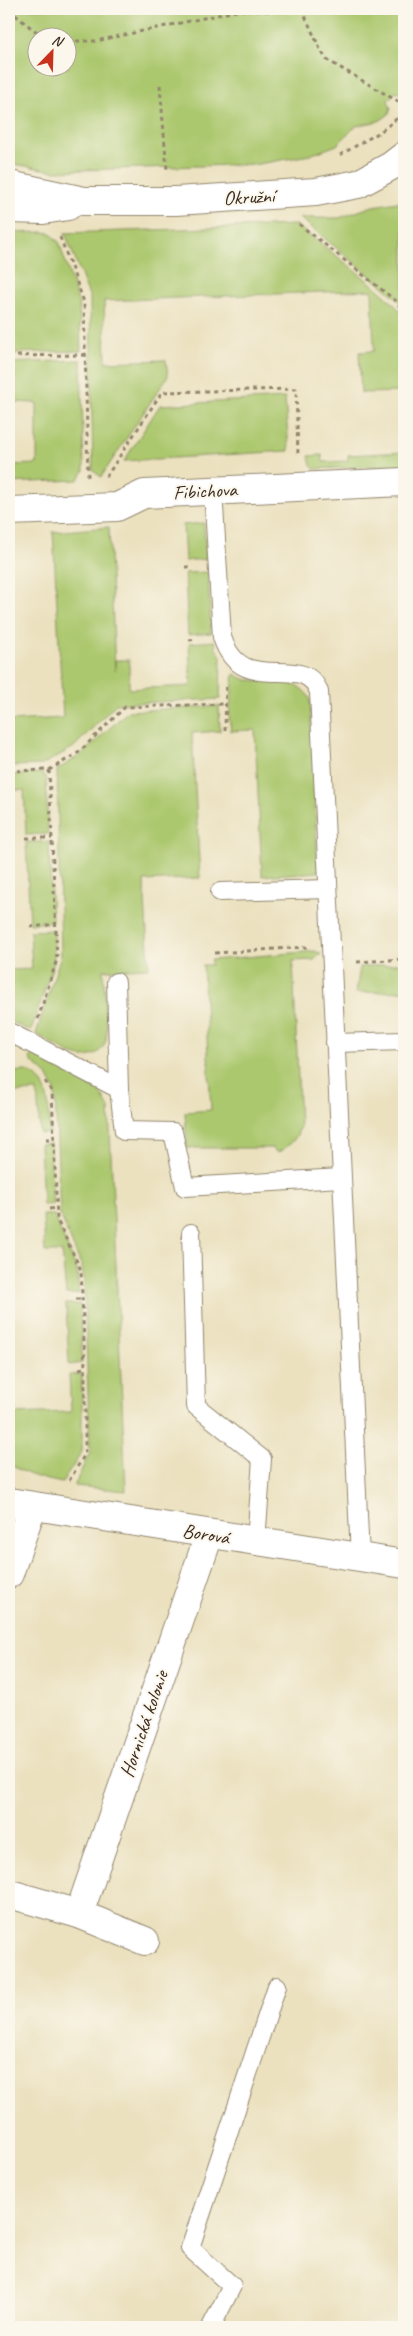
<svg xmlns="http://www.w3.org/2000/svg" width="413" height="2336" font-family="Caveat,sans-serif">
<rect width="100%" height="100%" fill="#fbf7ec"/>
<filter id="ink" filterUnits="userSpaceOnUse"><feTurbulence type="fractalNoise" baseFrequency=".02" numOctaves="2"/><feDisplacementMap in="SourceGraphic" scale="10" xChannelSelector="R" yChannelSelector="G"/><feConvolveMatrix kernelMatrix="1 2 1 2 8 2 1 2 1" color-interpolation-filters="sRGB"/></filter>
<filter id="wash" filterUnits="userSpaceOnUse"><feTurbulence type="fractalNoise" baseFrequency=".0096" numOctaves="4" result="noise"/><feDisplacementMap in="SourceGraphic" scale="20" xChannelSelector="R" yChannelSelector="G"/><feGaussianBlur stdDeviation="1.12" result="paint"/><feColorMatrix in="noise" values="0 0 0 0 0 0 0 0 0 0 0 0 0 0 0 0 0 1.4 0 .05"/><feComposite in="paint" operator="in"/></filter>
<g filter="url(#wash)">
<rect width="100%" height="100%" fill="#ebe1bf"/>
<g fill="#acc86e" stroke="#747946" fill-rule="evenodd">
<path d="M9 9H404V95L396 92 388 100 391 109 388 115 379 121 356 126 337 145 310 155 259 164 54 171 9 163ZM38 38H68V68H38Z"/>
<polygon points="404,201 404,307 397,298 300,218 339,218 373,206"/>
<path d="M296 225C314 239 401 302 404 318 408 336 404 372 404 392L361 393 359 352 374 351 372 290 104 301 106 362 166 360 168 376 101 477 93 470 90 298 65 233Z"/>
<polygon points="43,232 50,233 59,242 79,304 81,351 9,353 9,233"/>
<polygon points="81,360 84,471 78,480 9,483 9,465 37,464 37,403 9,402 9,363"/>
<polygon points="285,398 289,451 124,461 160,405"/>
<polygon points="404,452 404,465 314,469 311,466 309,456 322,455 323,462 348,461 348,455"/>
<polygon points="204,523 206,559 185,561 183,525"/>
<polygon points="109,527 115,671 115,660 129,660 129,689 191,686 189,643 215,641 216,649 221,656 220,699 116,704 74,747 42,765 9,766 9,721 63,718 53,532"/>
<polygon points="208,572 211,633 188,635 185,573"/>
<path d="M234 674C239 676 244 680 249 680 272 682 295 676 310 698L318 872 262 876 255 730 231 731 229 716Z"/>
<path d="M219 706 220 731 192 733 200 878 144 881 149 968 103 970C104 989 109 1021 106 1039 104 1052 90 1060 77 1056 63 1051 49 1041 36 1034L61 955 57 770 82 754 128 711Z"/>
<polygon points="39,773 46,776 48,834 26,835 24,790 9,790 9,775"/>
<polygon points="26,842 49,842 52,922 30,924"/>
<polygon points="54,930 54,962 31,1031 9,1021 9,970 32,969 30,931"/>
<path d="M315 951 321 954 314 960 293 961 300 1126C297 1140 289 1146 277 1153L272 1148H187L185 1112 211 1110 203 965H211V960Z"/>
<polygon points="404,963 404,991 356,993 360,967"/>
<polygon points="33,1053 100,1092 109,1108 126,1491 74,1486 90,1452 84,1282 82,1267 60,1215 55,1091 47,1075 32,1062 30,1058"/>
<path d="M26 1071C52 1080 48 1110 50 1133L40 1134 37 1091 9 1093V1072Z"/>
<polygon points="50,1143 53,1204 43,1205 40,1144"/>
<polygon points="43,1215 54,1215 77,1270 79,1294 66,1294 62,1252 45,1252"/>
<polygon points="66,1304 80,1304 82,1363 69,1365"/>
<path d="M82 1374V1452L62 1483C43 1479 24 1475 9 1463V1381L11 1414 71 1412 69 1375Z"/>
</g>
</g>
<g filter="url(#ink)">
<g fill="none" stroke-linecap="round" stroke-linejoin="round">
<defs>
<g id="lane">
<path d="M213 490 222 637C242 700 304 649 319 692L360 1557"/>
<polyline points="220,892 328,889"/>
<polyline points="116,982 119,1089"/>
<polyline points="9,1032 119,1089 124,1131 173,1132 185,1187 341,1178"/>
<polyline points="335,1043 404,1041"/>
<polyline points="191,1233 196,1406 262,1459 256,1542"/>
<polyline points="211,2327 232,2286 190,2248 277,1986"/>
</g>
<g id="street">
<polyline points="9,511 117,507 144,494 404,482"/>
<polyline points="9,1502 404,1564"/>
<polyline points="9,1574 32,1507"/>
<polyline points="10,1894 79,1914 145,1941"/>
<polyline points="79,1914 209,1535"/>
</g>
<g id="secondary">
<polyline points="9,185 84,201 176,201 316,192 358,184 391,166 404,156"/>
<polyline points="9,209 43,210 68,206"/>
</g>
</defs>
<use href="#lane" stroke="#93866e" stroke-width="20"/>
<use href="#street" stroke="#93866e" stroke-width="30"/>
<use href="#secondary" stroke="#93866e" stroke-width="30"/>
<g stroke="#93866e" stroke-width="3" stroke-dasharray="4 4" stroke-linecap="butt">
<polyline points="302,9 320,49 327,60 399,102 404,108"/>
<polyline points="9,10 34,30 50,38"/>
<polyline points="68,41 96,41 241,10 281,12 291,9"/>
<polyline points="160,85 167,170"/>
<polyline points="340,155 380,132 404,113"/>
<polyline points="299,224 396,301 404,312"/>
<polyline points="60,237 84,302 88,477"/>
<polyline points="9,356 85,355"/>
<polyline points="106,477 162,392 296,389 298,456"/>
<polyline points="185,567 192,567"/>
<polyline points="189,640 196,639"/>
<polyline points="225,731 226,684"/>
<polyline points="9,771 49,770 78,753 125,707 225,704"/>
<polyline points="26,838 52,838"/>
<polyline points="30,927 57,924"/>
<polyline points="215,953 307,947"/>
<polyline points="357,962 404,959"/>
<polyline points="38,1019 57,959 49,770"/>
<polyline points="9,1066 17,1066"/>
<polyline points="45,1081 52,1091 57,1220 81,1270 85,1368 85,1454 69,1481"/>
<polyline points="46,1139 53,1139"/>
<polyline points="49,1209 57,1208"/>
<polyline points="76,1299 82,1299"/>
<polyline points="79,1369 85,1368"/>
</g>
<use href="#lane" stroke="#fff" stroke-width="18"/>
<use href="#street" stroke="#fff" stroke-width="28"/>
<use href="#secondary" stroke="#fff" stroke-width="28"/>
</g>
</g>
<g text-anchor="middle" dominant-baseline="central" stroke-width="4" stroke-linejoin="round" paint-order="stroke">
<g font-size="20" fill="#3b2a1e" stroke="#fbf7ec">
<text transform="translate(249 197) rotate(-3)">Okružní</text>
<text transform="translate(205 491) rotate(-3)">Fibichova</text>
<text transform="translate(206 1534) rotate(9)">Borová</text>
<text transform="translate(144 1724) rotate(-71)">Hornická kolonie</text>
</g>
</g>
<rect width="413" height="2336" fill="none" stroke="#fbf7ec" stroke-width="30"/>
<g transform="translate(52 52) rotate(23)"><circle r="24" fill="#fbf7ec" stroke="#aea59a"/>
<path d="M0-4L9 19L0 12L-9 19Z" fill="#c8321e"/>
<text y="-8" font-size="14" font-weight="bold" text-anchor="middle" fill="#3b2a1e">N</text>
</g>
</svg>
